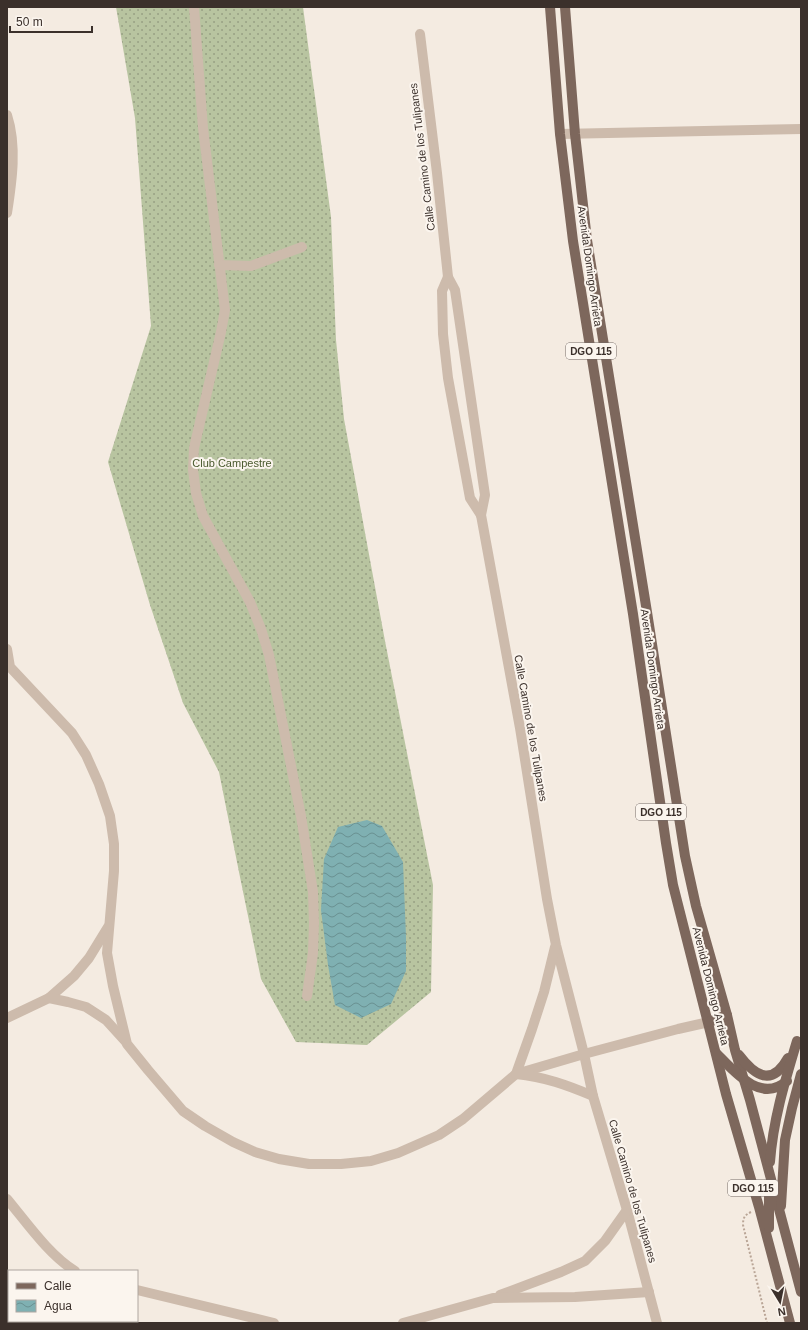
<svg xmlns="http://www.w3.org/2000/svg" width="808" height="1330" font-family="Arial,sans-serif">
<defs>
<pattern id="grass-dots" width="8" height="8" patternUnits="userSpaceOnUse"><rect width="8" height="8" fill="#b8c4a0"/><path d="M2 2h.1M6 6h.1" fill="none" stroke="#97a083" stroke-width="1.8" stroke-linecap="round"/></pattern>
<pattern id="water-waves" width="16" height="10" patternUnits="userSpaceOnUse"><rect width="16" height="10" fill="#7fb0b2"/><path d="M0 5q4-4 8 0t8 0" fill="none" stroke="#699091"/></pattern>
</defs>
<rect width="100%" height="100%" fill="#f4ebe1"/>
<polygon fill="url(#grass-dots)" points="116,7 303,7 331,217 336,340 344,419 385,641 433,885 431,992 367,1045 296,1042 261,979 240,877 219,772 183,703 150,605 108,462 151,326 135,118"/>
<polygon fill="url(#water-waves)" points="367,820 382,826 403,862 406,937 406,971 391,1004 361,1018 335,1005 328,965 321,910 324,859 338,827"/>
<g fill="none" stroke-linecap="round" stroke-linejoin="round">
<path stroke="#b9a596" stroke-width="2" stroke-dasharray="2 2" stroke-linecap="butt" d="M751 1212C745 1215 743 1217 743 1225L767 1323"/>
<g stroke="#cdbbac" stroke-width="10">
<polyline points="194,7 203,128 225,310 221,332 194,448 193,470 196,493 203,516 250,602 261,629 269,655 301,816 313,892 314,923 313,953 307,996"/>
<polyline points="420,34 437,173 448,277 455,290 485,495 481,515 520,728 547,899 556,945 584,1054 593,1096 627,1210 657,1323"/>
<path d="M7 115C17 146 12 181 7 213"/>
<polyline points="560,134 801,129"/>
<polyline points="219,265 251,266 259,263 302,247"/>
<polyline points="448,277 442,291 443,334 448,378 470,498 481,515"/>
<polyline points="7,649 10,667 72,733 86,755 99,784 110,816 114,844 114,871 107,953 113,986 127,1044 148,1070 183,1111 205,1126 233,1142 255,1152 279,1159 309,1164 341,1164 371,1161 398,1153 439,1135 463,1119 516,1074 584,1054 678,1029 709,1022"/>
<path d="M555 947 544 992 532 1029 516 1074C545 1077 567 1085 593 1096"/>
<polyline points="49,998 74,976 89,958 108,927"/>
<polyline points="7,1018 49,998 68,1002 86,1007 106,1020 126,1042"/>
<path d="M7 1199C27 1223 49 1255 75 1271"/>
<polyline points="137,1290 274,1323"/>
<polyline points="500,1295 561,1272 585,1261 605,1241 627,1210"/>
<polyline points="403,1323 493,1298 575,1297 649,1292"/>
</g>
<g stroke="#7d675c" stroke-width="10">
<polyline points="550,7 560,134 573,241 633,614 666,843 673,885 726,1094 759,1207 790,1323"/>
<polyline points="565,7 575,134 587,240 647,612 685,856 696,906 727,1015 735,1050 750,1100 801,1292"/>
<polyline points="709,1022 727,1015"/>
<path d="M716 1053C734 1071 760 1104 787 1081"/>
<path d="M739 1055C755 1076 772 1087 788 1058"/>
<path d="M770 1162C773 1120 785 1081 797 1041"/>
<polyline points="769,1184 769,1228"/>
<polyline points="781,1206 785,1140 792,1108 801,1074"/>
</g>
</g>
<g text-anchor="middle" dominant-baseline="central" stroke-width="4" stroke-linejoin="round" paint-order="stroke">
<g fill="#fbf5ee" stroke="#756b66" stroke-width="1">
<rect x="566" y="343" width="50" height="16" rx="3"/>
<rect x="636" y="804" width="50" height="16" rx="3"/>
<rect x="728" y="1180" width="50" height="16" rx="3"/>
</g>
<g font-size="10" font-weight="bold" fill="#3b302b">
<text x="591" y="351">DGO 115</text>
<text x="661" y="812">DGO 115</text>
<text x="753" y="1188">DGO 115</text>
</g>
<g font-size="11" fill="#3b302b" stroke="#fbf5ee">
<text transform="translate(422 157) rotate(-97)">Calle Camino de los Tulipanes</text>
<text transform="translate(590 266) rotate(82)">Avenida Domingo Arrieta</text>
<text transform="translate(653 669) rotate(82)">Avenida Domingo Arrieta</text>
<text transform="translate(531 728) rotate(80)">Calle Camino de los Tulipanes</text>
<text transform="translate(711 986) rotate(76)">Avenida Domingo Arrieta</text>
<text transform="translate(633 1191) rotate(74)">Calle Camino de los Tulipanes</text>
</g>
<g font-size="11" fill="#4a5a2e" stroke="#fbf5ee">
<text x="232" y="463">Club Campestre</text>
</g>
</g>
<rect width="808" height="1330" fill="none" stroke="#3b302b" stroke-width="16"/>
<rect x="8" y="1270" width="130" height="52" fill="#fbf5ee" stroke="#aea6a0"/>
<rect x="16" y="1283" width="20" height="6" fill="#7d675c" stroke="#aea6a0"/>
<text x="44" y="1290" font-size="12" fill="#3b302b">Calle</text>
<rect x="16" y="1300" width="20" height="12" fill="url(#water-waves)" stroke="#aea6a0"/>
<text x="44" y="1310" font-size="12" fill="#3b302b">Agua</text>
<g transform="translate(780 1302) rotate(170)" stroke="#fbf5ee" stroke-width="3" paint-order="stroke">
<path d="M0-3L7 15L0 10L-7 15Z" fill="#3b302b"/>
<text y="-6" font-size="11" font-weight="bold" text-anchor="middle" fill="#3b302b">N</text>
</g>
<path d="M10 26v6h82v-6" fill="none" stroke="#3b302b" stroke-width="2"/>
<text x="16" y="26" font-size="12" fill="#3b302b" stroke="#fbf5ee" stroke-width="3" paint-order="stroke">50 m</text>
</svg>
